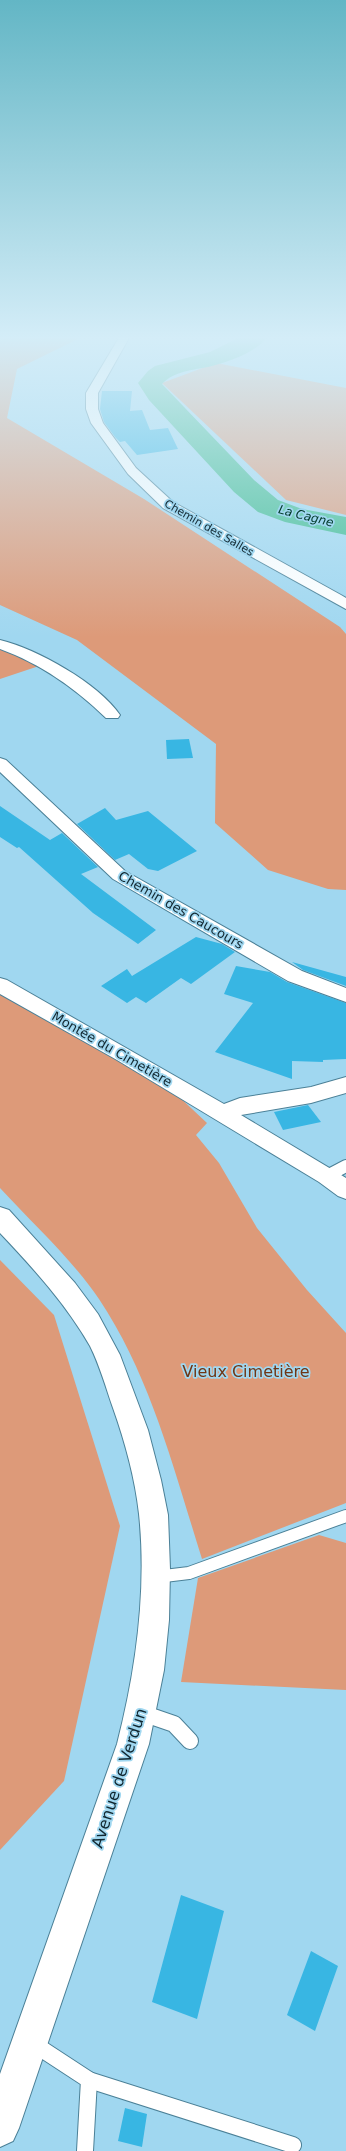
<svg xmlns="http://www.w3.org/2000/svg" width="346" height="2151" font-family="'DejaVu Sans',sans-serif">
<rect width="100%" height="100%" fill="#a0d7f0"/>
<g fill="#dd9a79">
<polygon points="0,336 84,336 17,369 7,418 144,499 340,627 346,634 346,890 328,889 268,870 215,823 216,744 77,640 0,605"/>
<polygon points="216,363 346,388 346,515 286,500 162,383"/>
<polygon points="0,649 42,665 0,679"/>
<path d="M0 990 175 1093 207 1123 196 1135 219 1163 257 1228 307 1290 346 1333V1503L202 1559C174 1470 151 1377 99 1299 71 1258 34 1225 0 1188Z"/>
<polygon points="0,1260 54,1315 120,1526 64,1781 0,1850"/>
<polygon points="319,1535 346,1543 346,1690 181,1682 198,1578"/>
</g>
<g fill="none" stroke-linecap="round" stroke-linejoin="round">
<path fill="#3dba91" fill-rule="evenodd" d="M242 336H268C256 353 228 362 208 367 193 370 174 371 162 384L254 480 278 500 302 509 346 517V535L285 522 258 512 234 492 149 400 138 383 148 371 155 366 210 352Z"/>
</g>
<g fill="#38b6e3">
<polygon points="102,391 132,391 130,411 142,410 150,430 168,428 178,449 137,455 125,441 120,442 115,437 104,422 100,409"/>
<polygon points="189,739 193,758 167,759 166,740"/>
<polygon points="0,806 50,840 62,833 98,867 81,874 156,930 138,944 93,913 19,847 17,848 0,837"/>
<polygon points="105,808 116,820 148,811 197,851 158,871 148,869 129,854 115,860 77,824"/>
<polygon points="196,937 222,944 235,952 191,984 181,978 146,1003 136,997 127,1003 101,986 127,969 132,976"/>
<polygon points="292,962 346,977 346,986 303,970"/>
<polygon points="236,966 270,972 287,982 346,1003 346,1059 323,1060 323,1062 292,1061 292,1079 215,1052 253,1003 224,994"/>
<polygon points="308,1105 321,1122 283,1130 274,1112"/>
<polygon points="181,1895 224,1911 197,2019 152,2002"/>
<polygon points="311,1951 338,1966 315,2031 287,2015"/>
<polygon points="125,2108 147,2114 142,2147 118,2141"/>
</g>
<g fill="none" stroke-linecap="round" stroke-linejoin="round">
<defs>
<g id="lane-far1">
<polyline points="327,1176 346,1166"/>
<polyline points="156,1577 189,1573 346,1516"/>
</g>
<g id="lane">
<polyline points="142,1713 174,1724 190,1741"/>
<polyline points="34,2044 89,2080 85,2151"/>
<polyline points="89,2080 293,2145"/>
</g>
<g id="street">
<polygon points="120,336 130,336 98,393 98,409 103,423 136,468 173,502 341,595 346,598 346,609 163,508 128,474 91,423 86,409 86,393"/>
<path d="M0 640C37 649 98 683 120 715L118 718H106C75 688 41 664 0 649Z"/>
<polygon points="0,758 6,760 125,871 302,971 346,988 346,1002 288,981 113,879 0,772"/>
<polygon points="0,978 7,980 224,1104 240,1098 311,1087 346,1077 346,1093 311,1103 241,1115 346,1178 346,1199 338,1196 319,1182 117,1060 0,994"/>
</g>
<path id="secondary" d="M0 1207 9 1210 75 1283 98 1314 120 1355 148 1430 161 1480 168 1515 170 1569 169 1620 164 1670 149 1744 19 2128 13 2141 0 2147V2074L117 1744C136 1670 147 1590 139 1514 135 1478 125 1442 113 1408 106 1388 100 1366 90 1346 66 1304 33 1268 0 1233Z"/>
</defs>
<use href="#lane-far1" stroke="#4b8097" stroke-width="14"/>
<use href="#lane" stroke="#4b8097" stroke-width="18"/>
<use href="#street" stroke="#4b8097" stroke-width="2"/>
<use href="#secondary" stroke="#4b8097" stroke-width="2"/>
<use href="#lane-far1" stroke="#fff" stroke-width="12"/>
<use href="#lane" stroke="#fff" stroke-width="16"/>
<use href="#street" fill="#fff" fill-rule="evenodd"/>
<use href="#secondary" fill="#fff" fill-rule="evenodd"/>
</g>
<linearGradient id="sky" x2="0" y2="1"><stop stop-color="#63b6c5"/><stop offset="0.53" stop-color="#d4edf8"/><stop offset="1" stop-color="#d4edf8" stop-opacity="0"/></linearGradient>
<rect width="346" height="637" fill="url(#sky)"/>
<g text-anchor="middle" dominant-baseline="central" stroke-width="3.5" stroke-linejoin="round" paint-order="stroke">
<g font-size="11" fill="#112730" stroke="#a0d7f0">
<text transform="translate(209 528) rotate(30)">Chemin des Salles</text>
</g>
<g font-size="12" font-style="italic" fill="#003929" stroke="#a0d7f0">
<text transform="translate(306 516) rotate(14)">La Cagne</text>
</g>
<g font-size="13" fill="#112730" stroke="#a0d7f0">
<text transform="translate(181 910) rotate(30)">Chemin des Caucours</text>
<text transform="translate(112 1049) rotate(30)">Montée du Cimetière</text>
</g>
<g font-size="16" fill="#6f3615" stroke="#a0d7f0">
<text x="246" y="1371">Vieux Cimetière</text>
</g>
<g font-size="16" fill="#112730" stroke="#a0d7f0">
<text transform="translate(119 1778) rotate(-72)">Avenue de Verdun</text>
</g>
</g>
</svg>
